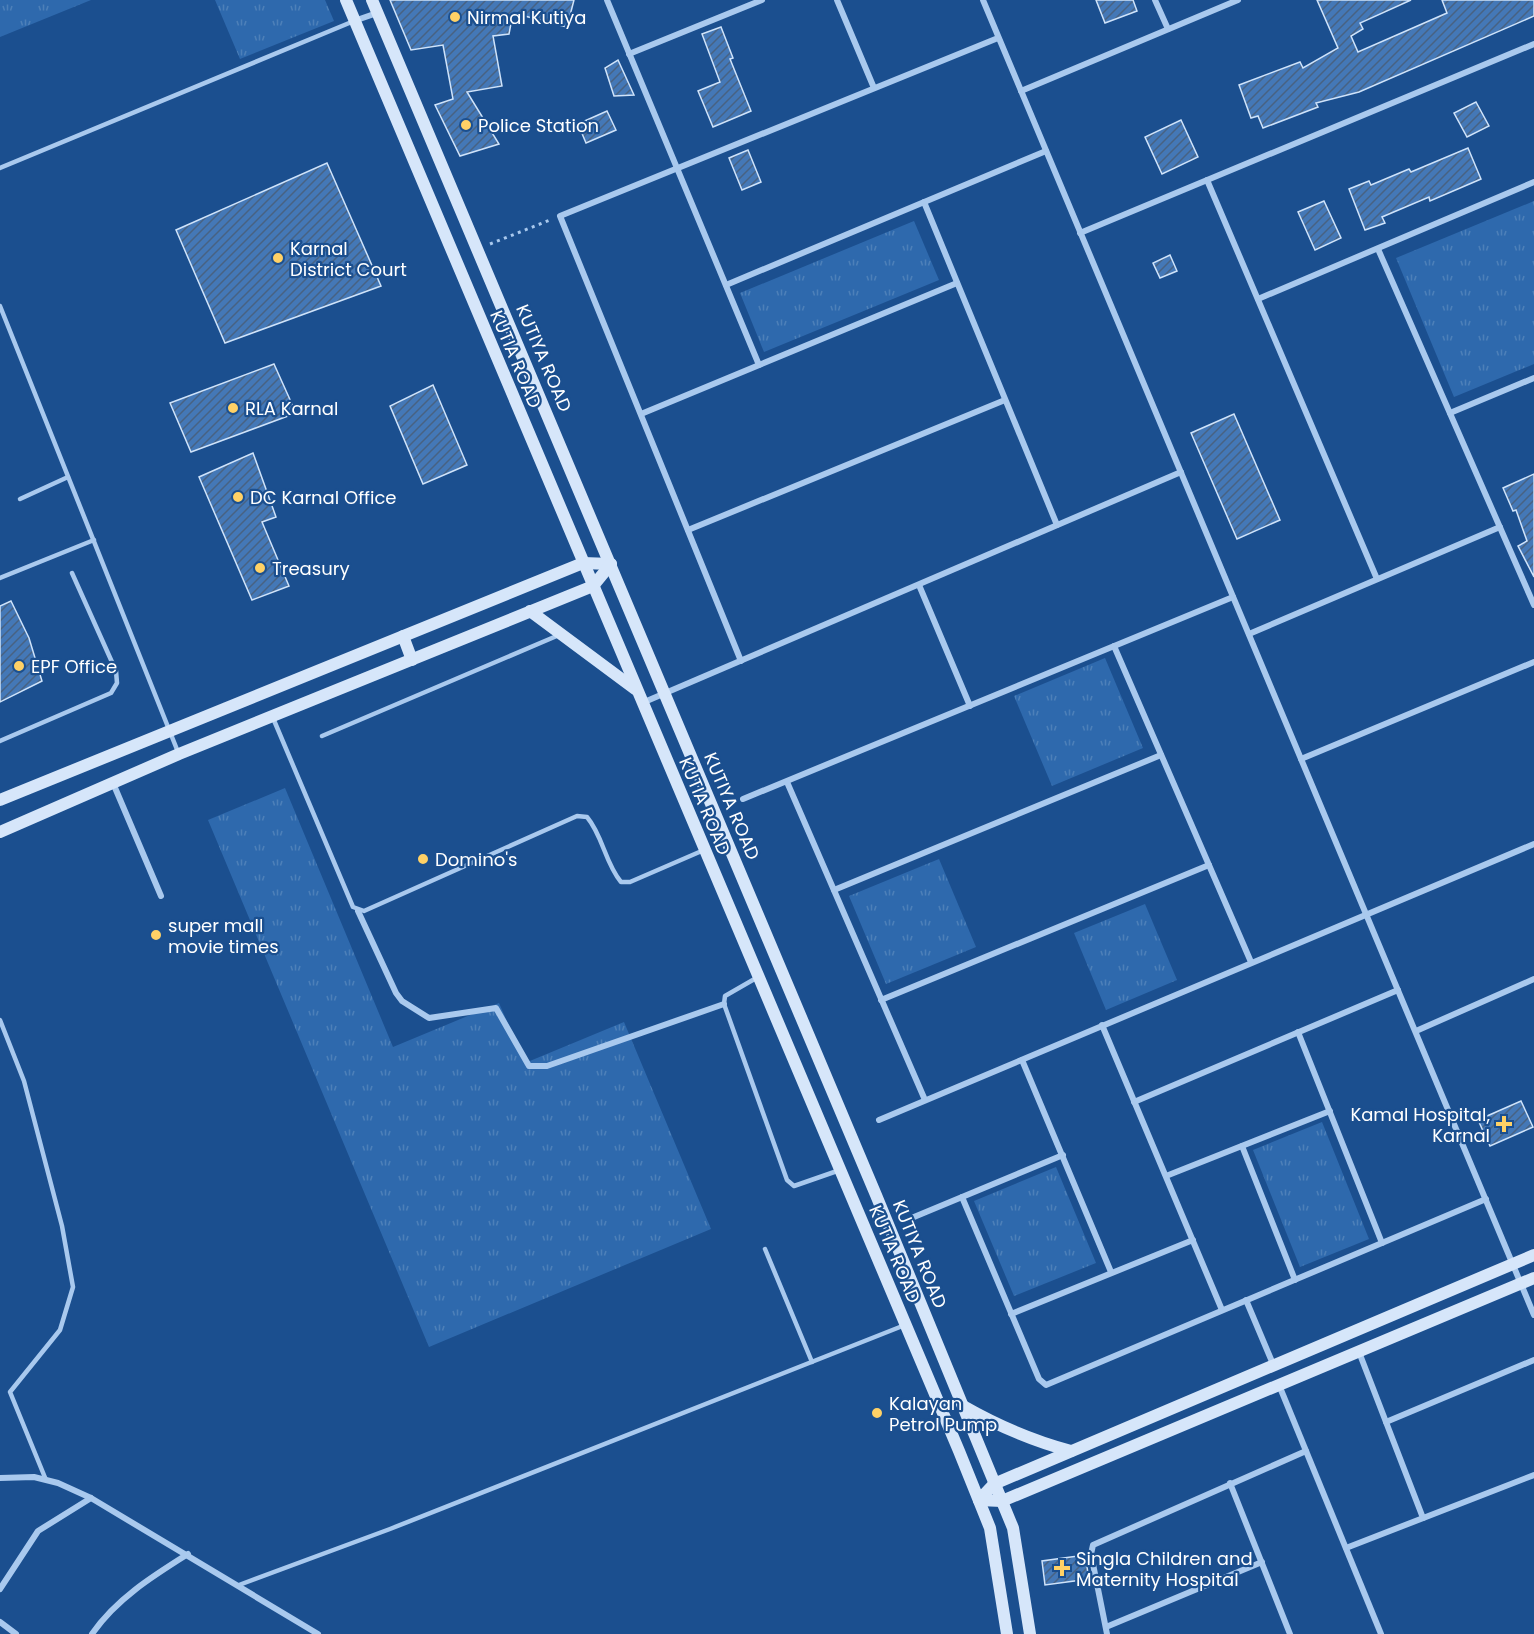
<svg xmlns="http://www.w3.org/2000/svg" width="1534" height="1634" font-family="Poppins,sans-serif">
<defs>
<pattern id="park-tufts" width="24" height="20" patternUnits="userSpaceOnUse" patternTransform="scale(1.5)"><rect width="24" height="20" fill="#2e69ad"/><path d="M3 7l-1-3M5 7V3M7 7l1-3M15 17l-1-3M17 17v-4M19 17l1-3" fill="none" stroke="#4d80b9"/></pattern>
<pattern id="building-hatch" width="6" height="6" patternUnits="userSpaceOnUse" patternTransform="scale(1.5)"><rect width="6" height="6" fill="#4478b7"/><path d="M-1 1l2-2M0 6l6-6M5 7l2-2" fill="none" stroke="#486282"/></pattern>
</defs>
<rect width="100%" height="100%" fill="#1b4f8f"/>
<g fill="url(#park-tufts)">
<polygon points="0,0 91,0 0,37"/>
<polygon points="215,0 325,0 334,21 240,59"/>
<polygon points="1534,201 1534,364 1454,397 1396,258"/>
<polygon points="914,221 939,280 764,352 740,293"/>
<polygon points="1105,658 1143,748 1052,786 1014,696"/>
<polygon points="285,788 393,1047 499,1003 525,1063 624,1022 711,1229 429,1347 208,820"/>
<polygon points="939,859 976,947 886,984 849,896"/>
<polygon points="1145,904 1177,980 1106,1010 1074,933"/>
<polygon points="1322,1122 1369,1239 1300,1267 1253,1150"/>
<polygon points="1056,1167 1096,1263 1014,1296 974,1201"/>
</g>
<g fill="url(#building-hatch)" stroke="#cfe3fa" stroke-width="1.5">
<polygon points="390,0 574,0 567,27 513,13 509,34 493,36 502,86 467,92 499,144 460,156 435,105 453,99 443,45 411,50"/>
<polygon points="1096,0 1133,0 1137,11 1105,23"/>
<polygon points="1317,0 1411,0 1360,23 1363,29 1351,36 1358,52 1447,13 1442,0 1534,0 1534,16 1359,92 1316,103 1318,107 1263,128 1258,116 1251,118 1239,85 1300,62 1303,68 1338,48"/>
<polygon points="721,27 733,58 730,59 751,111 713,127 698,91 720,82 702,34"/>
<polygon points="618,60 634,95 614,96 605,68"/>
<polygon points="1476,102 1489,126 1467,137 1454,113"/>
<polygon points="607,111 616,130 586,143 578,124"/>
<polygon points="1181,120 1198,157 1162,174 1145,137"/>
<polygon points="1468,148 1481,179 1430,201 1429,197 1382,217 1385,223 1365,230 1349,189 1369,181 1371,185 1409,169 1411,172"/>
<polygon points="748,150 761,182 742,190 729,158"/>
<polygon points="327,163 381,286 225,343 176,230"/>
<polygon points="1324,201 1341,238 1315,250 1298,212"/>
<polygon points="1170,255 1177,271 1160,278 1153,263"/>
<polygon points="274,364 296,413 191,452 170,403"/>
<polygon points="433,385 467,465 423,484 390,406"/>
<polygon points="1234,414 1280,520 1237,539 1191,433"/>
<polygon points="253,453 276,517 262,522 289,586 252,600 199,477"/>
<polygon points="1534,474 1534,577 1518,546 1527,541 1516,510 1513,511 1503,488"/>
<polygon points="11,601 29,638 42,681 0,702 0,606"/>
<polygon points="1521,1101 1533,1127 1490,1146 1478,1120"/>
<polygon points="1085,1555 1089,1579 1045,1585 1042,1561"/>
</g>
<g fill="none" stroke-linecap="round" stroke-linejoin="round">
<polyline stroke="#a9c9ee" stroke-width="3" stroke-dasharray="3 4.5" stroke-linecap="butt" points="490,244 550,220"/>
<g stroke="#a9c9ee" stroke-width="4.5">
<polyline points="0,168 354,21"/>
<polyline points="0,306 178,752"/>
<polyline points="20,499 68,477"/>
<polyline points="0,578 94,540"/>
<path d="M273 718 353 907 364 911 577 816 587 817C603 836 605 863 621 882H630L704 850"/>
<polyline points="322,736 559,635"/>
<polyline points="0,741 111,693 117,683 116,671 72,573"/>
<polyline points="758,977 725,996 724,1004 787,1180 794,1186 840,1170"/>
<polyline points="0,1020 24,1081 62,1226 73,1287 60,1330 10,1392 46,1480"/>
<polyline points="765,1249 812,1362"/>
<polyline points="239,1585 390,1529 905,1325"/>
</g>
<g stroke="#a9c9ee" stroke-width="6">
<polyline points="607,0 759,365"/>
<polyline points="837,0 874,88"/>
<polyline points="983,0 1534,1315"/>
<polyline points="1155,0 1168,29"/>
<polyline points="354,21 377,13"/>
<polyline points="629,54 762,0"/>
<polyline points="1021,91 1238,0"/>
<polyline points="1207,180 1377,579"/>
<polyline points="924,202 1057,525"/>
<polyline points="1080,233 1534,44"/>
<polyline points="1378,249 1534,605"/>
<polyline points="726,285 1046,151"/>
<polyline points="1258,299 1534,182"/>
<polyline points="1450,413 1534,378"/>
<polyline points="641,414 957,283"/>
<polyline points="688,530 1005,400"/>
<polyline points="919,585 970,706"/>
<polyline points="1249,634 1500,527"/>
<polyline points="1114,646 1251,962"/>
<polyline points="741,661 560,216 998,38"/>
<polyline points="642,703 1181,472"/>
<polyline points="1301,759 1534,662"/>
<polyline points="787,782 925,1100"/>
<polyline points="113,783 161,896"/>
<polyline points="743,799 1233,597"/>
<polyline points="834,890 1161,755"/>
<polyline points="358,911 396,993 402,1001 429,1018 496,1008 529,1066 547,1066 724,1004"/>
<polyline points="881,1000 1209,865"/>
<polyline points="1102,1025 1222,1310"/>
<polyline points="1416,1031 1534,979"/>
<polyline points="1298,1032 1382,1243"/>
<polyline points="1022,1060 1111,1272"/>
<polyline points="1134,1102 1398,990"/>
<polyline points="879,1120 1534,844"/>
<polyline points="1242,1146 1295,1280"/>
<polyline points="1166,1176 1330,1111"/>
<polyline points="962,1197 1039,1379 1046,1385 1486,1199"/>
<polyline points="914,1217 1063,1155"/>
<polyline points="1246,1300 1273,1364"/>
<polyline points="1011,1314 1193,1240"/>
<polyline points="1359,1352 1423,1518"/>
<polyline points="1279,1385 1381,1634"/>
<polyline points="1386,1422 1534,1360"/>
<polyline points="0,1478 34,1477 58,1483 91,1498 318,1634"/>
<polyline points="1230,1483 1290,1634"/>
<polyline points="1346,1548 1534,1475"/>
<polyline points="0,1589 38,1531 91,1498"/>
<polyline points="0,1622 16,1634"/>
<polyline points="1106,1627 1262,1562"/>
<path d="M92 1634C116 1599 153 1576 188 1554"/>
<polyline points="1107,1634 1091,1554 1093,1545 1306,1451"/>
</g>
<g stroke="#d6e6fa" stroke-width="12">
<polyline points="346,0 959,1451 990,1528 1007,1634"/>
<polyline points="372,0 876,1195 1013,1528 1030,1634"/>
<polyline points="530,611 635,689"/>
<polyline points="403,636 412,660"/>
<polyline points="0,800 583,563 611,564"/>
<polyline points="0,832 179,754 593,586 611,564"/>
<path d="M963 1406C998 1426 1033 1441 1071 1451"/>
<polyline points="979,1500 994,1484 1534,1255"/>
<polyline points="979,1500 1002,1501 1534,1278"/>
</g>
</g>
<g fill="#ffd166" stroke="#1b4f8f" stroke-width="2">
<circle cx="455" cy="17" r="6"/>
<circle cx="466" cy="125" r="6"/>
<circle cx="278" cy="258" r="6"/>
<circle cx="233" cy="408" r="6"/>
<circle cx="238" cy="497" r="6"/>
<circle cx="260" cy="568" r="6"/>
<circle cx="19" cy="666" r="6"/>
<circle cx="423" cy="859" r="6"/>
<circle cx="156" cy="935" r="6"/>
<path d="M1501 1115h6v6h6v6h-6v6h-6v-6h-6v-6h6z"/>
<circle cx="877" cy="1413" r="6"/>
<path d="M1059 1559h6v6h6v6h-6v6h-6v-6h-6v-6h6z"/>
</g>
<g text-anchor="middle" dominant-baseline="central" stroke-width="4.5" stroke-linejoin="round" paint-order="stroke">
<g font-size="18" fill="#fff" stroke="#1b4f8f" text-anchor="start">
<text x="467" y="17">Nirmal Kutiya</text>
<text x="478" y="125">Police Station</text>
<text x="290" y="248">Karnal<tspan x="290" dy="21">District Court</tspan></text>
<text x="245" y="408">RLA Karnal</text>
<text x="250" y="497">DC Karnal Office</text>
<text x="272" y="568">Treasury</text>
<text x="31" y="666">EPF Office</text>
<text x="435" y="859">Domino's</text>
<text x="168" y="925">super mall<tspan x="168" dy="21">movie times</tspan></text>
<text x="1490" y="1114" text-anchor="end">Kamal Hospital,<tspan x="1490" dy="21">Karnal</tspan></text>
<text x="889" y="1403">Kalayan<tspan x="889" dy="21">Petrol Pump</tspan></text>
<text x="1076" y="1558">Singla Children and<tspan x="1076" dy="21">Maternity Hospital</tspan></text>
</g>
<g font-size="18" fill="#fff" stroke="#1b4f8f">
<text transform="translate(544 358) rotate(67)">KUTIYA ROAD</text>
<text transform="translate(516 359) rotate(67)">KUTIA ROAD</text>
<text transform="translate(705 806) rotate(67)">KUTIA ROAD</text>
<text transform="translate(732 806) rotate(67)">KUTIYA ROAD</text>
<text transform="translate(895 1254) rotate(67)">KUTIA ROAD</text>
<text transform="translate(920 1254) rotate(68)">KUTIYA ROAD</text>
</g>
</g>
</svg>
